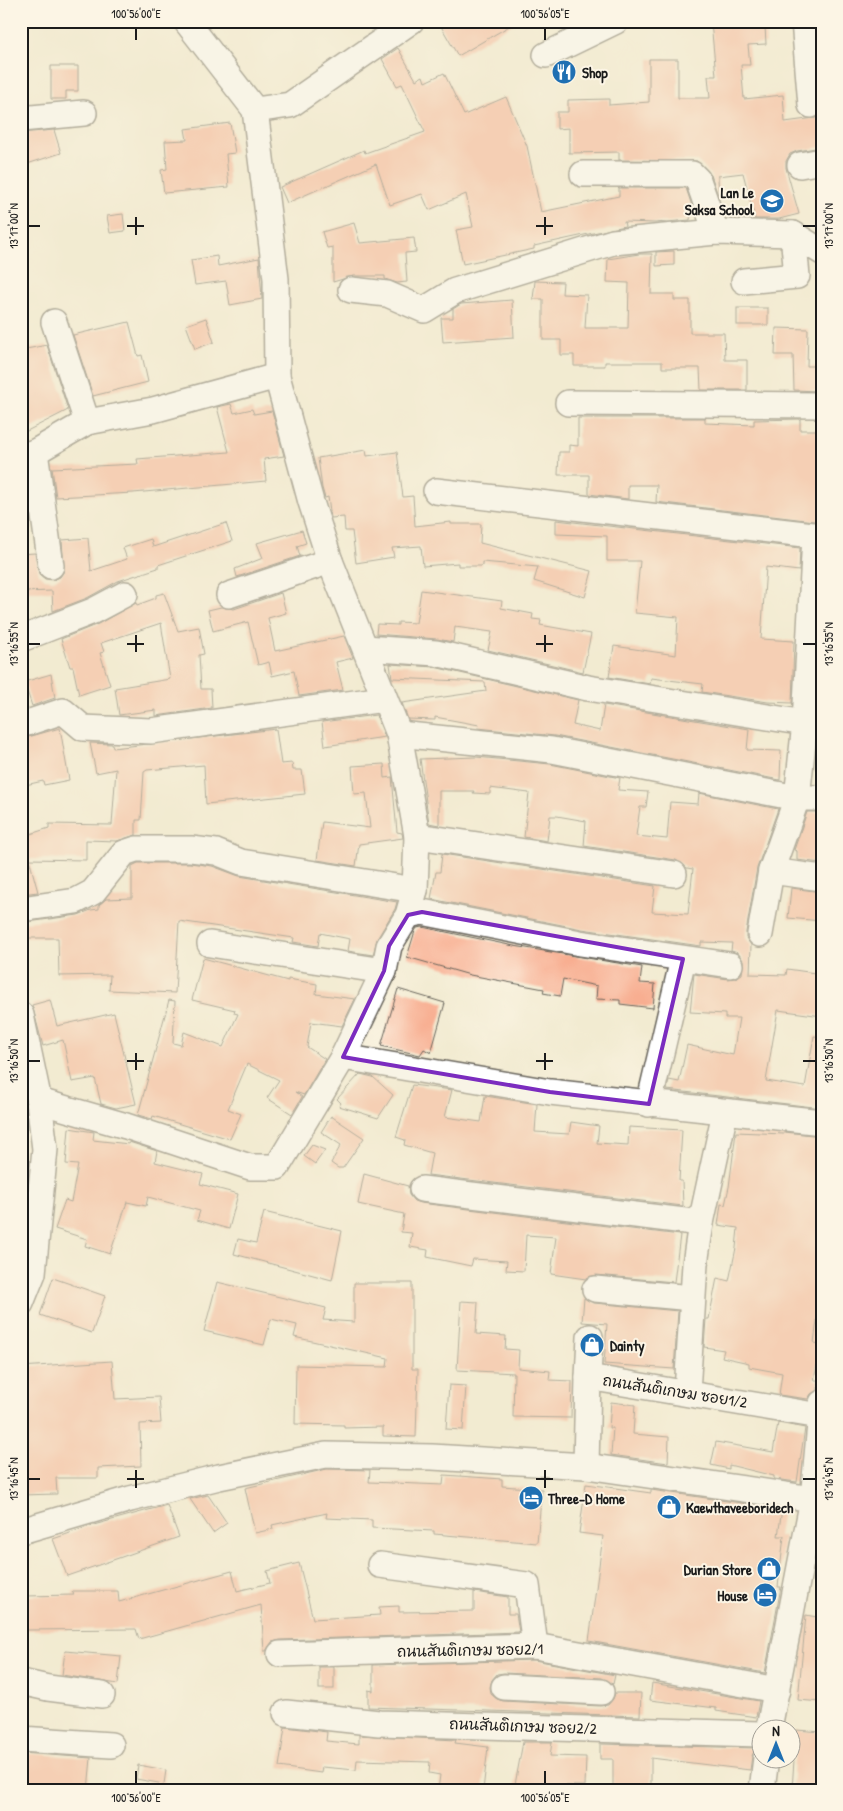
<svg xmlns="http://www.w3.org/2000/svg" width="843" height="1811" font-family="'Patrick Hand','Playpen Sans Thai',sans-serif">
<rect width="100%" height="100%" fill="#fcf5e5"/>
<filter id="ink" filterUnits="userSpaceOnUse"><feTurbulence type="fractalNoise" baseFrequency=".02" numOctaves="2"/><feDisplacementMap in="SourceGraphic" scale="10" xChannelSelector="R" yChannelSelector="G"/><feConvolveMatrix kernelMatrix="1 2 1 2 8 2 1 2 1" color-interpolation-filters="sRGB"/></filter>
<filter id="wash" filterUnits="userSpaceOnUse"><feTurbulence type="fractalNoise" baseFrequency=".0096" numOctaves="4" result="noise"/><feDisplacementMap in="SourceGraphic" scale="20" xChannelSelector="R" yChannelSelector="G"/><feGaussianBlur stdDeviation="1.12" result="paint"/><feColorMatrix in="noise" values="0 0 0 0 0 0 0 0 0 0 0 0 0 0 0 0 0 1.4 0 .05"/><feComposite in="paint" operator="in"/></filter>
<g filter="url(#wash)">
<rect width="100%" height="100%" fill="#f2ebd1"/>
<g id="blocks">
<g fill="#f8ae91">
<polygon points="438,21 518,21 458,56"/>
<polygon points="746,21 747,27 765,26 766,44 748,45 750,65 741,65 744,99 783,95 785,122 822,117 822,147 797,151 790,154 786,161 786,168 799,214 779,219 755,219 743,173 718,176 719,198 711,175 697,161 619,160 619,152 569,153 569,128 557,129 557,112 568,112 568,100 609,99 609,105 649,102 649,59 678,59 678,98 710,98 708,76 716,76 711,22"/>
<polygon points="398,48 416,80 423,76 425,82 444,73 464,115 506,97 527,146 541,212 619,196 619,188 686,188 692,206 690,220 655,223 624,222 625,226 534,246 534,249 463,264 456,230 473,227 466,194 429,210 422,194 390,205 376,164 287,203 280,187 364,150 365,153 425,132 402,84 397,86 382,59"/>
<polygon points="51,66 78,66 78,91 66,91 66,99 51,99"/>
<polygon points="230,123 235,153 226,154 229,187 164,193 161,170 167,169 165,141 187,140 185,129"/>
<polygon points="54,130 61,153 21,166 21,133"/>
<polygon points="123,214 125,231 110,233 107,216"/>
<polygon points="354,223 360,243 414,238 416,252 405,253 407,282 397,283 385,279 385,276 353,276 333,282 333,247 327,248 322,232"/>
<polygon points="674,251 674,265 656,266 656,252"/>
<polygon points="639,254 652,254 651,294 674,294 674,300 690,300 690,333 724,333 725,360 747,360 747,390 701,390 700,368 662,368 662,362 605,362 605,366 574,366 574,355 561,355 561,340 543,340 543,299 533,299 535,281 563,282 562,294 587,295 585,328 628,328 629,283 607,282 608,259"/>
<polygon points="217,256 218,266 259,258 262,299 230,305 226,281 195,285 191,260"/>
<polygon points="512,300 514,337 443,342 441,318 453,318 453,309 461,304"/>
<rect x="737" y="308" width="31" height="17"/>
<polygon points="206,318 214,342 195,349 186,325"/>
<polygon points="129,322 138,356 142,355 148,382 93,396 73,335"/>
<polygon points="776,328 808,329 807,366 817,366 818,391 794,390 793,355 775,355"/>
<polygon points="47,345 68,410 21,434 21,350"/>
<polygon points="231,404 234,413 252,409 254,414 272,411 284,456 264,459 266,481 133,493 56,497 52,468 138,464 137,459 229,452 217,407"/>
<polygon points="578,418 705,418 705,423 754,425 754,420 800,419 800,430 822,430 822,522 656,502 657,485 628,485 628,499 589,494 589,475 558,475 559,452 569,452 569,445 578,446"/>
<polygon points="366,450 367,456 397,452 403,497 413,496 415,526 451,522 451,524 481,524 480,543 592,571 585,597 534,581 538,567 482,562 482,566 458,566 458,563 423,566 421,546 392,548 394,557 356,563 352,531 345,531 344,517 331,518 328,497 325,498 322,488 318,458"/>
<polygon points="556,520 800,548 799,571 766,567 761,639 794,641 792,703 768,702 702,692 703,684 651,678 650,684 609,677 614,646 676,655 678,617 635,613 640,561 607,561 607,536 556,534"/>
<polygon points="226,523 232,541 158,565 158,568 118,581 87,598 53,611 52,591 22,592 21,554 35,553 39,574 45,579 53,580 60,577 64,571 62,540 88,538 91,571 127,559 123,548 151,539 153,547"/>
<polygon points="302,530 306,543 297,546 300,556 237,577 235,569 263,558 257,543"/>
<polygon points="421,590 502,601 501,608 533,614 532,619 541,620 540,625 591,634 583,672 488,650 492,632 455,627 453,642 437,639 376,634 377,624 398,625 398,622 416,623"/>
<polygon points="164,593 178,631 199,627 204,654 199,655 201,689 211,689 212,708 156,716 156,710 119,715 115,688 170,679 161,623 101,643 104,652 100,653 110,685 79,695 73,667 70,667 61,639 98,624 136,603 137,605 156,598 156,595"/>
<polygon points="281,593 286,613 268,618 275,651 344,636 353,658 336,662 343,690 299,696 294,671 272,676 269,662 258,665 248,622 213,631 208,610 221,607 234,609"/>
<polygon points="390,664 434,667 578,700 573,725 600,731 604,705 749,729 747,750 781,751 780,780 555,736 478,728 479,725 435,717 435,720 408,719 402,703 486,691 485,682 392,678"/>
<polygon points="51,674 55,698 32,706 24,682"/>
<polygon points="376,715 385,737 325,746 322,722"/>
<polygon points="60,728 69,780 44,785 43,781 21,786 21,739"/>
<polygon points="276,729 281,764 292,763 293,770 302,770 305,794 206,804 204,765 147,770 144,772 141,820 136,820 136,835 117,841 86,840 86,860 29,859 38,892 21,894 21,837 49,828 49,824 112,825 116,769 96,773 90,743 112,744 113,748"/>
<polygon points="476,757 550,764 620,778 618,790 648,792 646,807 640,807 636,836 667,839 670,802 698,804 699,793 778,809 757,868 746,932 746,938 751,945 750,974 786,975 787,969 822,974 822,1016 778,1010 766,1081 805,1087 814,1036 822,1037 822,1108 667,1090 669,1080 679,1082 687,1045 733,1055 739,1018 725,1018 725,1014 690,1012 694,974 728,979 736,978 742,974 743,960 738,953 731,951 732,943 701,942 701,946 582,929 431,899 436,872 440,872 442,854 655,886 652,912 688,914 693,869 687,868 676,860 584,846 586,821 557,816 550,816 547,841 524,837 529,793 490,788 490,794 473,793 474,791 439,791 439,825 429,823 420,759"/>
<polygon points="384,764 385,778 392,777 397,832 402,833 403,838 359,844 356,866 317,860 322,822 370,828 366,793 354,794 352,766"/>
<polygon points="807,812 822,812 822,863 797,860 797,851 794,850"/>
<polygon points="138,863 190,863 212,866 239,876 397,902 395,909 377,939 373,955 348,951 350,939 320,933 318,946 293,942 294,938 179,921 175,993 109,990 110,975 59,976 58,938 21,938 21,923 78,915 91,910 99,909 99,905 106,899 132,898 132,866"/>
<polygon points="791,888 822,892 822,921 788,918"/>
<polygon points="422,927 514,946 642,967 640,983 655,984 653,1008 620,1004 620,1000 596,999 597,986 563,979 560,996 543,993 544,989 470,975 407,957 415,931 417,928"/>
<polygon points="203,958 288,981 288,979 317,984 316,994 355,999 342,1026 311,1022 307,1047 325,1059 304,1095 295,1092 302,1097 292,1114 267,1098 279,1080 247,1064 228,1109 241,1114 230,1139 153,1116 152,1119 138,1115 169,1000 175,1001 173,1043 181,1045 184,1032 223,1047 238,1014 234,1013 235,1010 192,1000"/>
<polygon points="398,989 445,1003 431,1053 424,1049 420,1055 381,1046"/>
<polygon points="50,1000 57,1026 114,1013 136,1104 116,1108 101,1104 95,1078 72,1082 63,1040 43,1046 32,1005"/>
<polygon points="360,1074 373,1077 393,1095 378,1118 339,1106 341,1103 337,1099"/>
<polygon points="412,1085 452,1090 445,1117 481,1122 485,1096 537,1104 535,1132 569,1134 571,1122 599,1126 597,1143 628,1145 629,1127 682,1130 679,1181 682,1181 683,1206 428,1175 432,1153 404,1145 405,1140 396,1137"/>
<polygon points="331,1116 364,1138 343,1168 338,1168 331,1163 341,1145 321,1132"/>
<polygon points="69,1128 94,1132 93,1140 129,1144 129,1142 157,1151 155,1162 203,1174 200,1184 238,1194 229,1229 197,1220 200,1211 148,1197 146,1206 127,1202 110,1254 85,1246 87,1239 55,1229 65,1200 71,1202 78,1165 66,1164"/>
<polygon points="736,1132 784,1134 784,1132 822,1136 822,1313 818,1313 814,1343 821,1344 814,1380 818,1380 817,1390 811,1394 808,1399 779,1395 782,1373 749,1367 749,1363 722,1357 724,1350 704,1347 706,1319 709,1319 717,1278 729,1281 736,1248 738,1228 718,1225 721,1204 725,1205 729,1187"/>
<polygon points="312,1145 325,1150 315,1164 304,1156"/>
<polygon points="364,1174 408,1186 409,1195 414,1201 420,1203 680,1235 674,1282 596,1275 586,1279 551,1274 556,1237 526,1235 524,1271 506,1270 507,1261 473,1259 471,1266 427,1257 428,1250 410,1247 412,1233 401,1232 404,1214 358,1204"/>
<polygon points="264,1212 342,1231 332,1280 234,1254 238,1239 256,1243"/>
<polygon points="53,1278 105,1296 92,1333 40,1315"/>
<polygon points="217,1282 326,1308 323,1320 354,1322 354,1283 412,1283 412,1369 418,1369 416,1437 383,1436 383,1427 344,1428 344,1425 295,1424 296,1365 387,1367 388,1358 294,1337 297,1325 271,1319 264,1345 204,1331"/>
<polygon points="584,1298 594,1303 678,1311 674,1369 604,1364 607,1324 582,1322"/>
<polygon points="461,1301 478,1302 476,1334 506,1336 505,1349 519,1350 518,1368 550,1371 549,1380 572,1381 571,1418 513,1417 514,1373 457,1370"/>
<polygon points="112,1361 115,1399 159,1397 161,1423 140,1424 141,1466 98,1468 98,1478 56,1478 57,1494 21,1495 21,1443 23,1443 21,1367"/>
<polygon points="449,1385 466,1386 463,1430 446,1429"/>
<polygon points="611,1402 635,1405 633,1434 669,1437 668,1463 611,1455 613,1428 609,1428"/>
<polygon points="778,1423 805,1428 797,1482 774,1479 774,1476 729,1465 729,1469 711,1465 716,1442 773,1452"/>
<polygon points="327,1469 370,1470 369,1482 443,1485 444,1475 502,1479 502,1486 542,1489 537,1543 434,1534 434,1531 372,1528 372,1520 326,1518 327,1513 272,1525 273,1529 255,1533 245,1488"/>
<polygon points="586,1484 651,1493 651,1490 782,1509 778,1536 784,1536 778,1587 781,1587 765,1673 589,1641 603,1536 579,1533"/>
<polygon points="208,1495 227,1523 213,1533 190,1499"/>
<polygon points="167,1505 179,1537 67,1576 53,1539 90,1526"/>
<polygon points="299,1563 313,1619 380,1615 379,1607 399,1606 399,1612 474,1611 474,1592 508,1597 508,1614 516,1614 519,1632 280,1640 272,1642 266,1651 264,1651 261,1605 139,1639 136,1629 26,1630 25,1596 74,1595 72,1591 118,1591 119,1602 232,1571 237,1591 270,1583 267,1571"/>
<polygon points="806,1615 822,1618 822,1702 798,1700"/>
<polygon points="65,1651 121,1656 118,1684 62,1675"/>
<polygon points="534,1660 615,1675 613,1684 602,1678 504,1673 497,1674 492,1680 490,1687 491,1694 497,1699 503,1701 600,1706 608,1705 613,1699 615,1693 641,1693 640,1716 368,1707 368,1690 373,1691 373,1665"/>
<rect x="319" y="1667" width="15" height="22"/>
<polygon points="652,1683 759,1701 756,1717 716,1711 716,1708 650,1700"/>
<polygon points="285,1727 327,1732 326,1741 359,1744 359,1735 456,1740 455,1743 488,1747 483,1790 438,1790 440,1775 429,1773 430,1762 357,1760 356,1770 322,1767 321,1773 279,1767"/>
<polygon points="796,1730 822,1732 822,1790 792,1790"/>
<polygon points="523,1742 552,1742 550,1756 586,1757 585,1786 534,1785 534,1790 514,1790"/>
<polygon points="600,1744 756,1748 752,1756 750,1770 651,1758 651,1790 613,1790 613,1759 600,1759"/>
<polygon points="21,1753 91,1758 88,1790 21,1790"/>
<polygon points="138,1765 166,1770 164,1784 136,1779"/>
</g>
</g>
</g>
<g filter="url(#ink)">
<use href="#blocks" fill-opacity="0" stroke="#67645b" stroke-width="1"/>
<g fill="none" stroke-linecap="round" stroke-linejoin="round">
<defs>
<g id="minor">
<polyline points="804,21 811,105"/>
<polyline points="546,55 616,21"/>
<polyline points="255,110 290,105 411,21"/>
<polyline points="21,119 84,113"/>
<polyline points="800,165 822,161"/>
<polyline points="583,174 692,174 698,180 716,232"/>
<polyline points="744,281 797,276 793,234"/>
<polyline points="351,290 387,294 424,310 455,291 613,242 716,232 793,234 822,252"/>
<polyline points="54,322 87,422"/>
<polyline points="568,403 822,405"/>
<polyline points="35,452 51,566"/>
<polyline points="21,456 35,452 87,422 153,410 277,376"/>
<polyline points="436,491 822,536"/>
<polyline points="229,595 330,561"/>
<polyline points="21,639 93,611 125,594"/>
<polyline points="365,648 436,653 588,688 805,723"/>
<polyline points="21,725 63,711 83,728 151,731 384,699"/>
<polyline points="399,734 552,750 797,798 822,798"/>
<polyline points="417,836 674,874"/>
<polyline points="771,871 822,878"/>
<polyline points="21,909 76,901 93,892 124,853 136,849 191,849 216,852 241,862 415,890"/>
<polyline points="408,915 422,912 580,943 730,965"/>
<polyline points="760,934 771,871 797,798 805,723 815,536"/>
<polyline points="210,944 384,971"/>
<polyline points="21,1015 39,1101 45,1149 33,1273 21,1303"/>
<polyline points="343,1057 550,1092 822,1122"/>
<polyline points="39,1101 126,1126 250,1167 277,1167 343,1057 384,971 389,946 408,915 415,890 417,836 399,734 330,561 311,502 277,376 276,279 255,110 186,21"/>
<polyline points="649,1104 683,959"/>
<polyline points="422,1189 701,1223"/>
<polyline points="595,1289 692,1298"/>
<polyline points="588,1377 590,1337"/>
<polyline points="687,1392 695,1264 701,1223 725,1112"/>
<polyline points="586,1466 588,1377 820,1416"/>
<polyline points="21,1531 130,1499 219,1477 326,1455 432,1457 586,1466 813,1499"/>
<polyline points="380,1565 527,1585 535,1646"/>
<polyline points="280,1654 535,1646 777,1690"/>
<polyline points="21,1682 48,1688 102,1695"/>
<polyline points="504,1687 601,1692"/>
<polyline points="286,1713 379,1723 760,1734"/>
<polyline points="769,1728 813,1499 822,1403"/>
<polyline points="21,1739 111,1745"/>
<polyline points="762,1790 766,1758"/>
</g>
</defs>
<use href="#minor" stroke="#67645b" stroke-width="28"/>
<use href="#minor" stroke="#fff" stroke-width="25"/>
</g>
</g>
<path d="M0 0H843V1811H0ZM422 912 683 959 649 1104 550 1092 343 1057 384 971 389 946 408 915Z" fill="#f2ebd1" fill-opacity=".55" fill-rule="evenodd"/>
<path fill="none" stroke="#7b2cbf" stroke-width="4" stroke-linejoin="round" d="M422 912 683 959 649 1104 550 1092 343 1057 384 971 389 946 408 915Z"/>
<path fill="none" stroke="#1c1c1c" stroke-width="2" d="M136 28V40M545 28V40M136 217V235M545 217V235M28 226H40M127 226H144M536 226H553M803 226H816M136 635V652M545 635V652M28 644H40M127 644H144M536 644H553M803 644H816M136 1053V1070M545 1053V1070M28 1061H40M127 1061H144M536 1061H553M803 1061H816M136 1470V1488M545 1470V1488M28 1479H40M127 1479H144M536 1479H553M803 1479H816M136 1771V1784M545 1771V1784"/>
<defs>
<symbol id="restaurant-disc" viewBox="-11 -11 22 22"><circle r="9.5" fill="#1f6fb2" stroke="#fcf5e5"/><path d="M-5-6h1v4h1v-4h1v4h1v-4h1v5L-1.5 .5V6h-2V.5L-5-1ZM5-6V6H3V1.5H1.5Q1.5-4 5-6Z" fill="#fff"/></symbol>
<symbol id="school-disc" viewBox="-11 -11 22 22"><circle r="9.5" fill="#1f6fb2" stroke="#fcf5e5"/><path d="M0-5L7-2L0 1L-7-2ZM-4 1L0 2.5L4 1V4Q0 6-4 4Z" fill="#fff"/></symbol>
<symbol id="shop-disc" viewBox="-11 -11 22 22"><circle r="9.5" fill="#1f6fb2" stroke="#fcf5e5"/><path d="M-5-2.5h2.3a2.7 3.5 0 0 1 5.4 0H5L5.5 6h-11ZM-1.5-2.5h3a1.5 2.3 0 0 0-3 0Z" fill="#fff"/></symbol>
<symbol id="hotel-disc" viewBox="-11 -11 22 22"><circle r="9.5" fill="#1f6fb2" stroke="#fcf5e5"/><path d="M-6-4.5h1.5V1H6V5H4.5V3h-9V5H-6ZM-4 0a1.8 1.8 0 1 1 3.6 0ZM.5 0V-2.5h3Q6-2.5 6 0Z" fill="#fff"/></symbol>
</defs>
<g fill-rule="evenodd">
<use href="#restaurant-disc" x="550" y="58" width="28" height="28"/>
<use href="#school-disc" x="758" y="187" width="28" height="28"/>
<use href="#shop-disc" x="578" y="1331" width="28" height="28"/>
<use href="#hotel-disc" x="517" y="1484" width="28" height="28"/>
<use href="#shop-disc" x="655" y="1493" width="28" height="28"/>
<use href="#shop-disc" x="755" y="1555" width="28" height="28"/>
<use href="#hotel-disc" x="751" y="1581" width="28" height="28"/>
</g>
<g text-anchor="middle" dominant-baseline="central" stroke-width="4" stroke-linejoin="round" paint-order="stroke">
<g font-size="15" font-weight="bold" fill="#1c1c1c" stroke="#fcf5e5" text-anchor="start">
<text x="582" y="72">Shop</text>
<text x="754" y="192" text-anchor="end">Lan Le<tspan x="754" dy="17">Saksa School</tspan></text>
<text x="610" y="1345">Dainty</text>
<text x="548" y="1498">Three-D Home</text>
<text x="686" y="1507">Kaewthaveeboridech</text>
<text x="752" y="1569" text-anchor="end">Durian Store</text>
<text x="748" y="1595" text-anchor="end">House</text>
</g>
<g font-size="15" fill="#1c1c1c" stroke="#fcf5e5">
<text transform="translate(675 1391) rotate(9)">ถนนสันติเกษม ซอย1/2</text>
<text transform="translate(470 1650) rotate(-1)">ถนนสันติเกษม ซอย2/1</text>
<text transform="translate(523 1726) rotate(2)">ถนนสันติเกษม ซอย2/2</text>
</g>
</g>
<rect width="843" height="1811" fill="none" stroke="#fcf5e5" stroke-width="55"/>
<g transform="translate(776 1744)"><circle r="24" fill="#fcf5e5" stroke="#a29e95"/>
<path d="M0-4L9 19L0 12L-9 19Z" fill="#1f6fb2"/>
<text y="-8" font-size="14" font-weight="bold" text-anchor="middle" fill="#1c1c1c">N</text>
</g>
<rect x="28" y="28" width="788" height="1756" fill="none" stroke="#1c1c1c" stroke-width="2"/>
<g font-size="12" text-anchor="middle" fill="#1c1c1c">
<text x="136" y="18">100°56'00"E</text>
<text x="545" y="18">100°56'05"E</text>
<text transform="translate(14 226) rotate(-90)" y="4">13°17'00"N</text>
<text transform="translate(829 226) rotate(-90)" y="4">13°17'00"N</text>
<text transform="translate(14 644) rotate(-90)" y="4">13°16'55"N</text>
<text transform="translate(829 644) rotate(-90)" y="4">13°16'55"N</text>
<text transform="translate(14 1061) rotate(-90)" y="4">13°16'50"N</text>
<text transform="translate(829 1061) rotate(-90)" y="4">13°16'50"N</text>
<text transform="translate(14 1479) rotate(-90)" y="4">13°16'45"N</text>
<text transform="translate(829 1479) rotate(-90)" y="4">13°16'45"N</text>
<text x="136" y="1802">100°56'00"E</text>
<text x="545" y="1802">100°56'05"E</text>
</g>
</svg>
